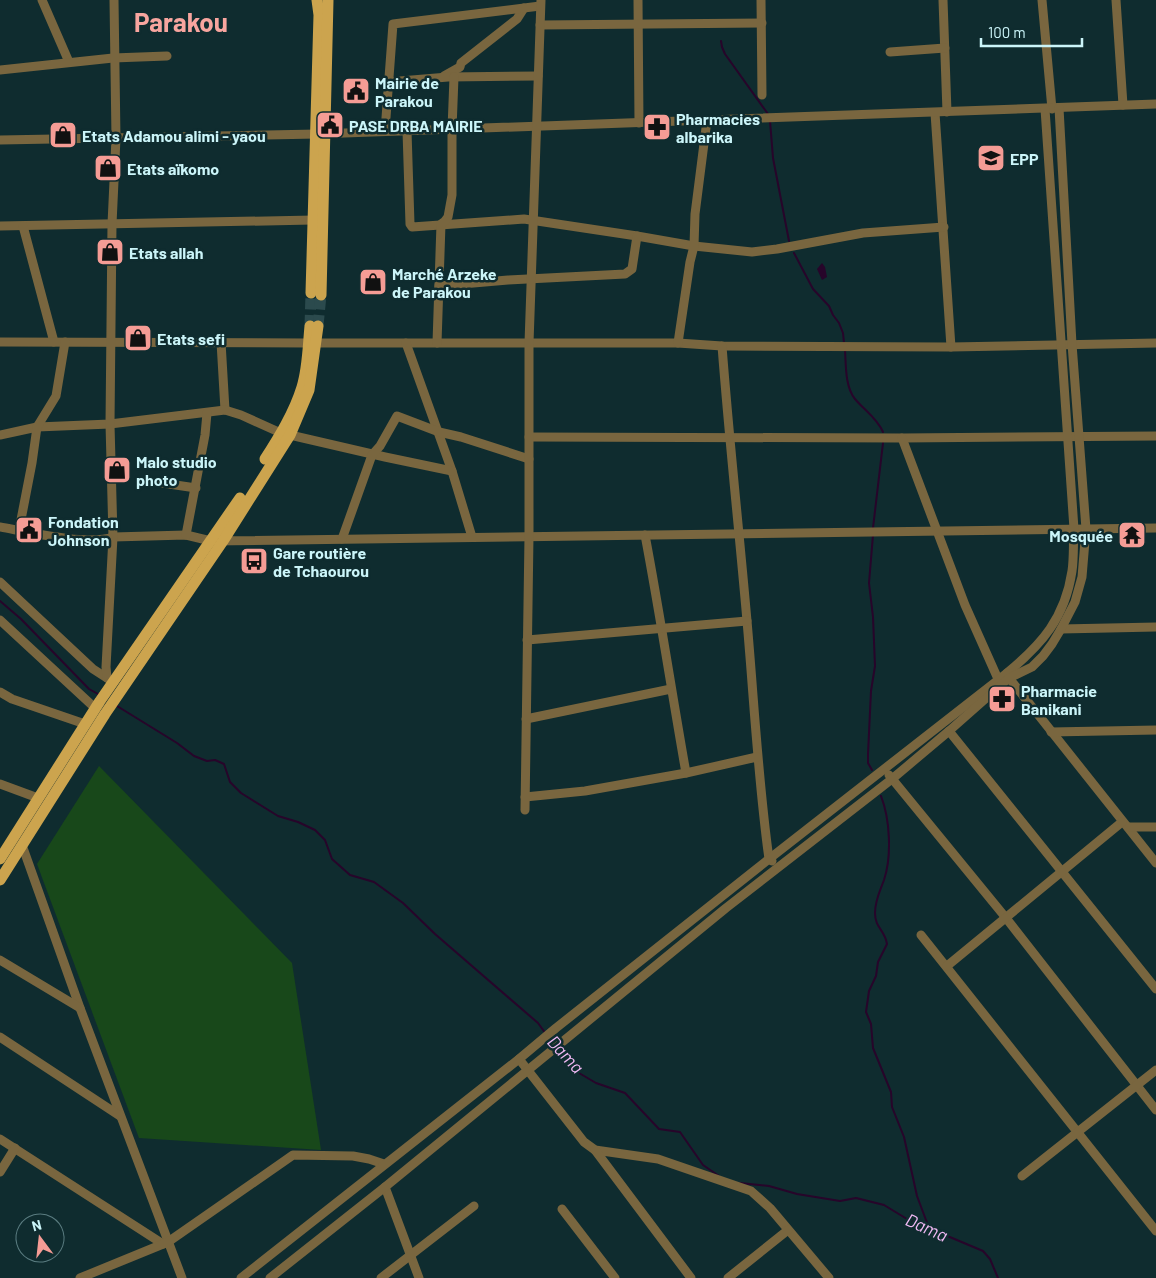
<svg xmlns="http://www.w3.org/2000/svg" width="1156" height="1278" font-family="Barlow,sans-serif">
<rect width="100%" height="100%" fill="#0f2c2f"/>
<polygon fill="#18481a" points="99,766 292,963 321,1150 139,1138 37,864"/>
<polygon fill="#27052a" points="822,263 825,267 827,277 822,280 817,269"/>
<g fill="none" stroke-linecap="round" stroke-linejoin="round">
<g stroke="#27052a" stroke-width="2">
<polyline points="721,41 722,47 725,54 768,114"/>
<polyline points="770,121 773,158 789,241"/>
<polyline points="794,253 813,289 829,306 833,315 839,323 843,333 844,343"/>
<path d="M845 350C846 365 845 387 855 399 864 410 877 418 883 432"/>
<polyline points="873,528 883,443"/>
<polyline points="0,601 21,619 89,689 98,694"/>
<polyline points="117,706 177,743 194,756 207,761 215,760 224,764 230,782 241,793 278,816 298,822 315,830 325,840 332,859 350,875 374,882 403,903 435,934 538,1023 546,1034"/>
<polyline points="872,770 868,763 868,754 871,691 875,666 873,617 869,583 873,535"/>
<path d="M881 796C890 819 892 856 884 880 880 891 875 900 875 913 875 928 885 930 887 944L878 962 876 976 869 991 866 1012 871 1024 873 1048 891 1092 892 1107 904 1137 917 1196 929 1228"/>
<polyline points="549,1037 556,1044"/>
<polyline points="560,1048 579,1073 596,1083 625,1093 659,1129 680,1132 703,1165 719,1176"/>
<polyline points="740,1183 769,1186 797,1194 840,1201 856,1198 884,1205 907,1219 983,1251 990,1259 998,1278"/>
</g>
<g stroke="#2b4a4d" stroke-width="11" stroke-dasharray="11 5.5" stroke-linecap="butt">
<polyline points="310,326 311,293"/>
<polyline points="318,326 321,295"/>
</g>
<g stroke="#79663f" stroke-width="9">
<polyline points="42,0 69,62"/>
<polyline points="638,0 639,123"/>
<polyline points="761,0 762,95"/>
<polyline points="943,0 947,112"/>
<polyline points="1042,0 1052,109"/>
<polyline points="1116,0 1123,105"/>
<polyline points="540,25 762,23"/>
<polyline points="890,52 945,48"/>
<polyline points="0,70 113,58 167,56"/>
<polyline points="444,76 460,67 461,63 517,19 524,8"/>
<polyline points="388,82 448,77 538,76"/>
<polyline points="935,113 951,347"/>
<polyline points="385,131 393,24 540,6"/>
<polyline points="407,131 410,224 412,227 524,219 637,236 694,246 752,252 777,249 863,233 944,227"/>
<polyline points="0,140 317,134 1156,104"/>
<polyline points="0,226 313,220"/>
<polyline points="23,226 54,342"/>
<polyline points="439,286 508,280 625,274 632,269 637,236"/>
<polyline points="0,342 308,343"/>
<polyline points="221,342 225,410"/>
<polyline points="316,343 678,343 722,346 951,347 1156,343"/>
<polyline points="406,343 452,471 472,537"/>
<polyline points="437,343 441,224 445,221 448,217 452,195 452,129 454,77"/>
<polyline points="678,343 690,262 694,246 695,214 707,120"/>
<path d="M722 346C729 438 739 529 747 621 754 700 758 780 769 859L772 861"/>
<polyline points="0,435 37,427 110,424 225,410 241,415 281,433"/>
<polyline points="290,435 385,457 452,471"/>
<polyline points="529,437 902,438 1156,436"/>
<polyline points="902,438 965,605 998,679"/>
<polyline points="162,483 196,488"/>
<path d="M0 527C28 532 87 546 113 537L186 535 211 541 1156 528"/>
<polyline points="19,530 32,463 37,427 56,396 65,342"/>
<polyline points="186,535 205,435 207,413"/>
<path d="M645 535C660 614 672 694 686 773"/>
<polyline points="342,539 372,455 380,446 397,416 439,432 461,437 529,459"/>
<polyline points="0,582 93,669 107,678"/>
<polyline points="0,620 95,708"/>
<polyline points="1061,629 1156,627"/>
<polyline points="527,640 747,621"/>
<polyline points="1007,673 1009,678 1156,863"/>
<polyline points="113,682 107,678 106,667 113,537 110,424 112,224 116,138 114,0"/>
<polyline points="0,692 12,699 85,724"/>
<polyline points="526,719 671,689"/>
<polyline points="949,731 1156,989"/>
<polyline points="1051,732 1156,730"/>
<polyline points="889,775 1006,918 1156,1110"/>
<polyline points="0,784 38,798"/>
<polyline points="525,797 585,791 686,773 757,757"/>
<polyline points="525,810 529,536 529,343 541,0"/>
<polyline points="1128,827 1156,827"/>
<polyline points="22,845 80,1008 182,1278"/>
<polyline points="921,935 1156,1231"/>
<polyline points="0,960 80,1008"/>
<polyline points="947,966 1122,822"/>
<polyline points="0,1037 120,1116"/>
<polyline points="519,1059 584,1142 595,1150 658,1159 751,1191 770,1208 829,1278"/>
<polyline points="0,1139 163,1244"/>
<polyline points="595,1150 691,1278"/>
<polyline points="0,1172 15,1148"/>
<polyline points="1022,1176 1156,1070"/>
<polyline points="385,1187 419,1278"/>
<polyline points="562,1209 615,1278"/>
<polyline points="80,1278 168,1242 293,1155 353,1156 369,1159 384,1164"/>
<path d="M241 1278 519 1059 556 1028 769 859 1007 673C1042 644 1065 618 1072 571 1074 558 1073 543 1074 529L1045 109"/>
<polyline points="270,1278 385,1187 726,908 892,779 949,731 1009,678 1032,667 1043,656 1052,644 1061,629 1075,602 1082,577 1086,529 1072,344 1059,108"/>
<polyline points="381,1278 474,1206"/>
<polyline points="728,1278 788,1230"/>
</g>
<g stroke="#cca44e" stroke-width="11">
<polyline points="311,293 319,15 317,0"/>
<polyline points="321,295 328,0"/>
<path d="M265 459C279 437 294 413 302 387 308 368 308 346 310 326"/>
<polyline points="0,859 100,701 240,498"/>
<polyline points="0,880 105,714 223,541 290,435 309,390 318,326"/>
</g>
</g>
<defs>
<symbol id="civic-square" viewBox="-11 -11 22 22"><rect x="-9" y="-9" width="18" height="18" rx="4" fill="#f59c95" stroke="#0f2c2f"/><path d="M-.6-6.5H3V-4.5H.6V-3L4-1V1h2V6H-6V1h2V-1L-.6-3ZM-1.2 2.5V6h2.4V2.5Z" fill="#111"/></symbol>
<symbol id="pharmacy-square" viewBox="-11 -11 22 22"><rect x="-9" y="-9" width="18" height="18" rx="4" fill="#f59c95" stroke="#0f2c2f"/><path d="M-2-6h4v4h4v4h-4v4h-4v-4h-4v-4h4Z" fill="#111"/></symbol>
<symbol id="shop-square" viewBox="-11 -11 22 22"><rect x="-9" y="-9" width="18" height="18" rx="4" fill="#f59c95" stroke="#0f2c2f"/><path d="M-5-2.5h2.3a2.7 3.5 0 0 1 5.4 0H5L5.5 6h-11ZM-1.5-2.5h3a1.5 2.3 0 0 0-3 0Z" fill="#111"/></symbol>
<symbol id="school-square" viewBox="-11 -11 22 22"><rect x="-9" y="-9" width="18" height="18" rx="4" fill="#f59c95" stroke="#0f2c2f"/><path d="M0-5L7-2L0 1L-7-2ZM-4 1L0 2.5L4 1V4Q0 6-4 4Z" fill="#111"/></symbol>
<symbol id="temple-square" viewBox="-11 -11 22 22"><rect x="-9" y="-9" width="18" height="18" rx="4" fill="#f59c95" stroke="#0f2c2f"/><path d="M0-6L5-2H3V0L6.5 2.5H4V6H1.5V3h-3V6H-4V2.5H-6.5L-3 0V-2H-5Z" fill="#111"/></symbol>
<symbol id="bus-square" viewBox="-11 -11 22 22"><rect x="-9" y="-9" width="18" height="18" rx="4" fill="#f59c95" stroke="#0f2c2f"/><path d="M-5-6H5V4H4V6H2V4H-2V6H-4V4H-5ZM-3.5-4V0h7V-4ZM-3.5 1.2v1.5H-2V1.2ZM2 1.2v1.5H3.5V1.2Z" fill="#111"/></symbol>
</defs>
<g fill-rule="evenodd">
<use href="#civic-square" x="340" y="75" width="32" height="32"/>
<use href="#civic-square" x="314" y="109" width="32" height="32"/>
<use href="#pharmacy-square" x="641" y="111" width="32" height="32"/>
<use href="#shop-square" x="47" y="119" width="32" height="32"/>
<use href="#school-square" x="975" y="142" width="32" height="32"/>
<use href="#shop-square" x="92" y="152" width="32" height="32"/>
<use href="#shop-square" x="94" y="236" width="32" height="32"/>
<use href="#shop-square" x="357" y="266" width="32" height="32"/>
<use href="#shop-square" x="122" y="322" width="32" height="32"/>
<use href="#shop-square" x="101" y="454" width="32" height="32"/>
<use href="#civic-square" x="13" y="514" width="32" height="32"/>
<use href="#temple-square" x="1116" y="519" width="32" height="32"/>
<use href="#bus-square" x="238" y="545" width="32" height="32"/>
<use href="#pharmacy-square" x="986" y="683" width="32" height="32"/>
</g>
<g text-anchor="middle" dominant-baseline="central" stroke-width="5" stroke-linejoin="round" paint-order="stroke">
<g font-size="16" font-weight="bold" fill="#cbf5f9" stroke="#0f2c2f" text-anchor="start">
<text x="375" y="82">Mairie de<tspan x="375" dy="18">Parakou</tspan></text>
<text x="676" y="118">Pharmacies<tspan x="676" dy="18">albarika</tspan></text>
<text x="349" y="125">PASE DRBA MAIRIE</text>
<text x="82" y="135">Etats Adamou alimi - yaou</text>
<text x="1010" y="158">EPP</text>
<text x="127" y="168">Etats aïkomo</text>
<text x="129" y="252">Etats allah</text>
<text x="392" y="273">Marché Arzeke<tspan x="392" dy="18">de Parakou</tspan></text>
<text x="157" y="338">Etats sefi</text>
<text x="136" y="461">Malo studio<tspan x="136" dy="18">photo</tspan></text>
<text x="48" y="521">Fondation<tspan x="48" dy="18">Johnson</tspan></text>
<text x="1113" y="535" text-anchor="end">Mosquée</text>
<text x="273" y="552">Gare routière<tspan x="273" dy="18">de Tchaourou</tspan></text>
<text x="1021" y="690">Pharmacie<tspan x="1021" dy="18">Banikani</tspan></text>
</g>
<g font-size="18" font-style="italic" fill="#f0b9f4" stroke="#0f2c2f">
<text transform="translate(566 1054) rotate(47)">Dama</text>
<text transform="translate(927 1227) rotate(24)">Dama</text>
</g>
<g font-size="26" font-weight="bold" fill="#f8a59f" stroke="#0f2c2f">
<text x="181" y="21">Parakou</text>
</g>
</g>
<g transform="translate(40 1238) rotate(345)"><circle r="24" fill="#0f2c2f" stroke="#5a7c80"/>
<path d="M0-4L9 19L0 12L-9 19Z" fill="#f59c95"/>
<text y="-8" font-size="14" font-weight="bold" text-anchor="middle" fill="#cbf5f9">N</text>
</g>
<path d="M981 38v8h101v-8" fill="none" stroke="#cbf5f9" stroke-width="2.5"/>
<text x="988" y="38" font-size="15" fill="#cbf5f9" stroke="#0f2c2f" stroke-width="4" paint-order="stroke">100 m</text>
</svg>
